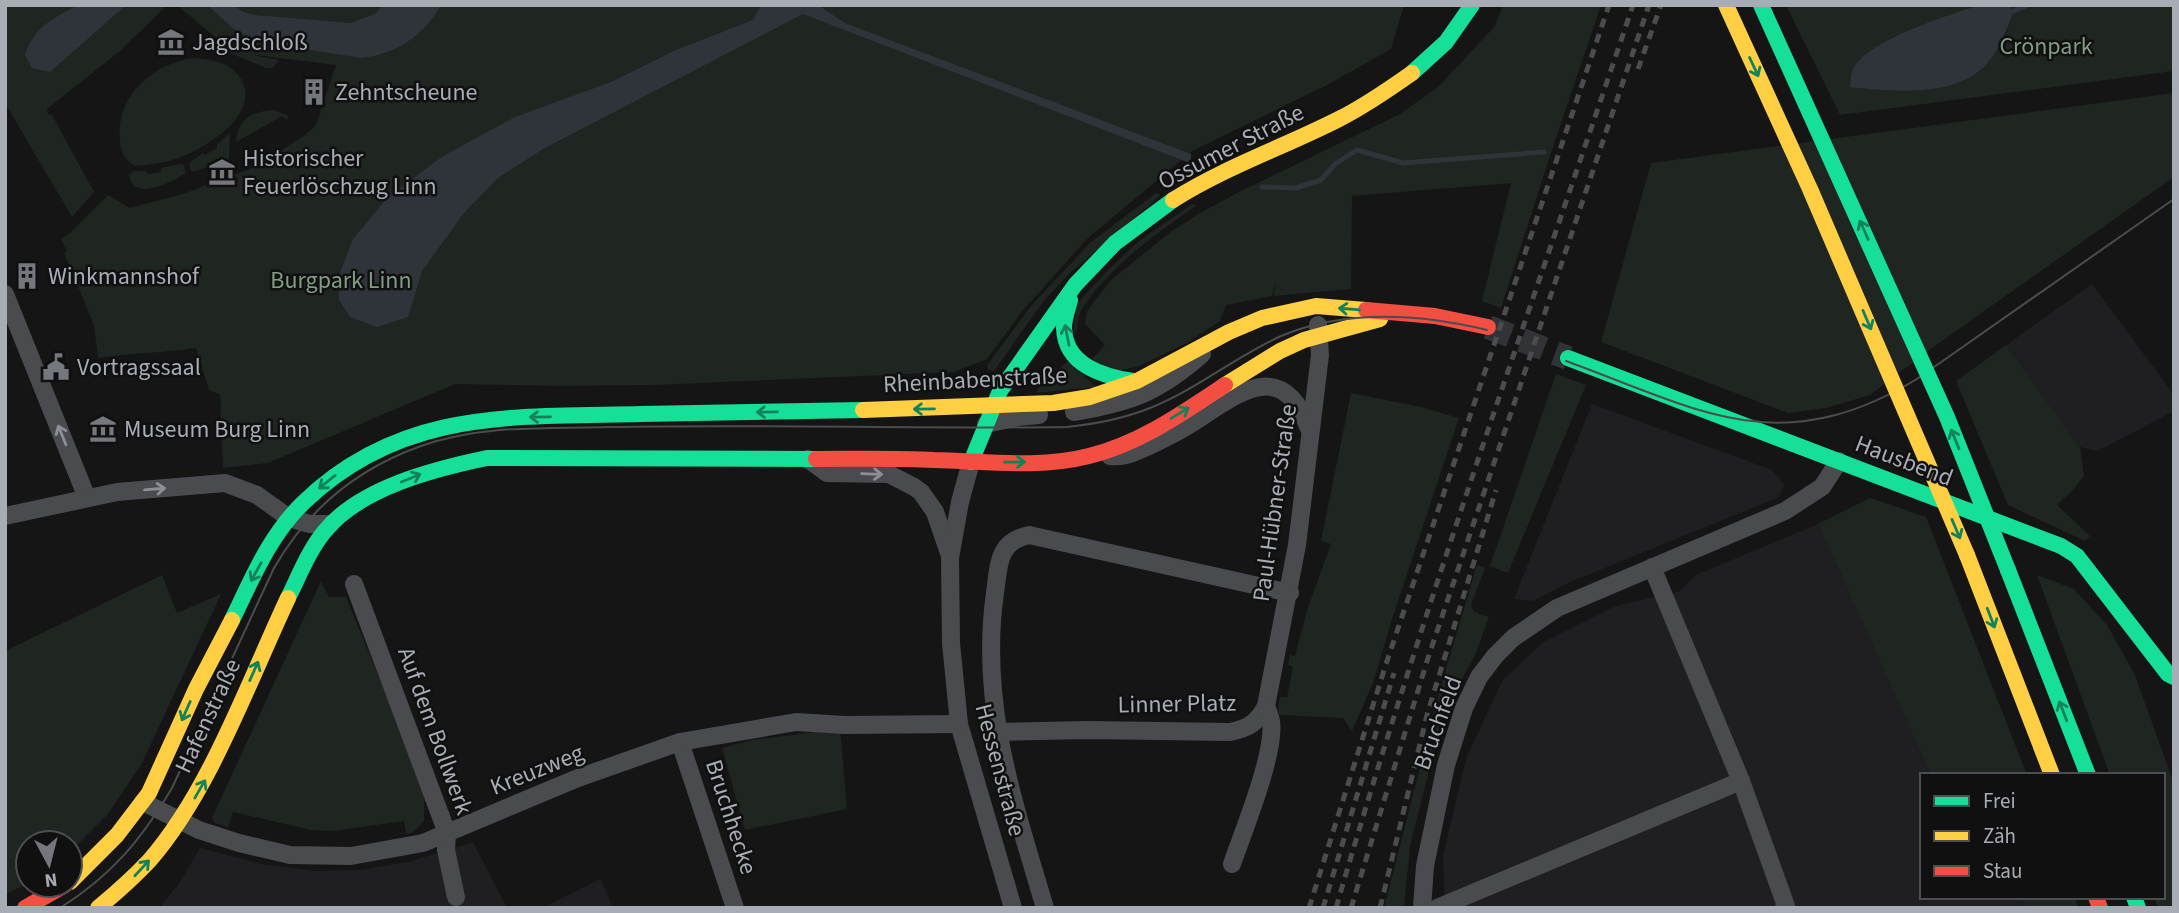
<svg xmlns="http://www.w3.org/2000/svg" width="2179" height="913" font-family="'Source Sans 3',sans-serif">
<rect width="100%" height="100%" fill="#151516"/>
<g fill="#1f1f21">
<polygon points="2092,284 2174,395 2174,411 2098,451 2080,447 2006,345"/>
<polygon points="1592,404 1772,470 1785,485 1777,498 1570,582 1533,601 1514,599"/>
<polygon points="1818,524 1931,775 1922,775 1922,897 2022,897 2026,908 1445,908 1443,856 1466,759 1502,681 1542,643 1616,606 1680,591 1696,575"/>
<polygon points="473,842 507,908 159,908 178,885 200,848 262,864 315,871 360,870 408,862"/>
<polygon points="601,879 613,908 542,908"/>
</g>
<g fill="#1f2520">
<polygon points="5,5 167,5 120,51 47,109 48,114 52,115 94,192 72,217 5,103"/>
<path d="M177 5H1404L1391 49 1327 85 1192 151 1088 238 1024 309 987 359 954 372 654 385 560 386 455 384 268 463 223 468 220 394 209 390 196 348C163 353 131 353 98 358L94 325 64 253 67 251 61 239 68 235 108 195 130 208 183 194 257 166 305 135 316 125 336 65 248 54 279 60 273 68H266L220 49 218 41 242 52 215 37Z"/>
<polygon points="1503,5 1601,5 1550,156 1501,308 1482,301 1511,183 1352,196 1351,289 1274,296 1276,281 1272,296 1226,305 1220,321 1187,343 1139,366 1118,371 1089,362 1105,345 1085,324 1087,311 1110,281 1169,233 1200,213 1239,192 1400,114 1439,86 1495,26"/>
<path d="M1786 5H1980C1951 14 1863 41 1852 71 1850 75 1851 83 1851 87L1955 83 1980 71 2005 36 2014 11 2007 5H2174V71L1840 115Z"/>
<path d="M193 58C211 59 231 62 241 79 262 113 206 149 178 158 164 163 150 165 135 166 124 159 121 153 120 140 115 96 153 64 193 58Z"/>
<polygon points="2174,93 2174,177 1939,343 1870,395 1826,408 1788,413 1601,342 1651,163"/>
<path d="M274 110 289 116 287 120 282 116 236 142C238 119 253 111 274 110Z"/>
<polygon points="230,133 229,159 196,171 191,171 189,163 203,153 205,155 217,148 217,144"/>
<path d="M180 164H183L186 173C171 182 133 203 129 175L133 171H146L148 174 161 172V168Z"/>
<polygon points="1156,193 1161,195 1070,273 1043,302 994,371 988,370 987,365 1031,306 1091,242"/>
<path d="M1192 204 1196 206C1155 234 1111 266 1083 307 1076 317 1080 328 1073 337L1077 304 1106 272 1139 241Z"/>
<polygon points="2006,345 2080,447 2084,476 2074,489 2057,505 2090,536 2085,541 2008,505 1956,381"/>
<polygon points="1068,361 1096,387 1036,393 1040,386"/>
<polygon points="1556,374 1586,385 1508,573 1490,566"/>
<polygon points="1351,393 1421,407 1459,418 1393,616 1373,683 1352,731 1343,718 1279,715 1278,707 1280,697 1287,697 1293,667 1288,665 1290,655 1295,656 1308,607 1331,544 1321,541"/>
<polygon points="1870,498 1926,517 2027,775 1931,775 1818,524"/>
<polygon points="1477,565 1485,568 1471,605 1474,612 1489,617 1476,653 1450,701 1435,747 1410,846 1404,908 1384,908 1441,686"/>
<polygon points="162,575 177,613 221,594 142,763 108,814 70,852 70,843 28,843 28,883 5,895 5,651"/>
<polygon points="2037,575 2074,589 2107,625 2135,675 2174,784 2174,908 2158,908 2154,897 2163,897 2163,775 2110,775"/>
<polygon points="321,581 329,597 346,597 429,799 424,802 424,821 413,832 406,834 404,821 333,831 311,830 233,812 228,827 215,823 212,818"/>
<polygon points="840,729 847,809 745,830 722,748 752,740"/>
<polygon points="2022,897 2075,897 2078,908 2026,908"/>
</g>
<g fill="#2e3439">
<path d="M78 5H126L50 72 32 68 25 55C35 26 52 19 78 5Z"/>
<path d="M207 5H234L243 12 255 15 350 23 375 14 383 5H441C424 35 397 54 362 58L258 42 234 29Z"/>
<polygon points="761,5 818,5 845,23 1191,154 1191,159 1187,162 803,14 543,149 498,178 464,213 422,271 408,317 377,327 350,317 339,300 339,275 353,239 387,198 443,156 515,117 611,82 676,50 753,20"/>
<path d="M1980 5H2007L2014 11C2007 30 1996 59 1978 72 1945 97 1889 91 1850 87 1851 82 1850 75 1852 71 1863 41 1951 14 1980 5Z"/>
</g>
<g fill="none" stroke-linecap="round" stroke-linejoin="round">
<g stroke="#2e3439" stroke-width="5">
<polyline points="2014,11 2028,5"/>
<polyline points="1262,187 1296,188 1321,180 1335,164 1357,150 1403,163 1544,152"/>
</g>
<polyline stroke="#323336" stroke-width="24" stroke-dasharray="24 12" stroke-linecap="butt" points="1488,327 1568,358"/>
<g stroke="#4a4b4e" stroke-width="18">
<polyline points="5,294 87,498"/>
<path d="M1074 412C1131 402 1158 393 1202 354"/>
<polyline points="986,424 1018,417 1039,415"/>
<path d="M1110 456C1125 458 1138 451 1151 445 1166 438 1180 431 1194 422 1241 391 1283 357 1310 431"/>
<polyline points="808,459 827,473 889,474 914,487 921,492 935,512 949,553"/>
<polyline points="971,462 960,502 950,558 951,643 959,724 1013,908"/>
<polyline points="5,516 117,492 225,483 257,495 289,518 310,524 331,524"/>
<polyline points="1652,567 1741,781 1786,906 1784,908"/>
<polyline points="354,584 447,833 446,850 456,897"/>
<path d="M998 732 1087 730 1230 732C1249 728 1257 723 1266 706L1297 545 1320 355 1318 325"/>
<polyline points="680,742 735,908"/>
<polyline points="143,802 199,830 239,843 290,855 351,856 423,843 578,778 680,742 796,722 845,725 959,724"/>
<path d="M1232 864C1243 832 1276 752 1271 721 1270 716 1268 711 1266 706"/>
<path d="M1045 908C1014 803 979 704 995 593 999 565 997 542 1029 535L1290 593"/>
<polyline points="1422,908 1425,866 1446,765 1464,708 1479,677 1495,656 1513,638 1557,608 1785,511 1822,487 1839,461"/>
<polyline points="1437,908 1741,781"/>
</g>
<g stroke="#16e098" stroke-width="16">
<polyline points="1412,73 1446,42 1472,5"/>
<path d="M1070 300C1068 309 1064 318 1064 328 1065 365 1102 376 1133 381"/>
<polyline points="1568,358 2061,546 2077,556 2168,674 2174,677"/>
<polyline points="971,462 1000,391 1075,285 1115,243 1173,200"/>
<polyline points="2008,570 2088,775"/>
<path d="M288 598C299 576 308 552 324 532 359 488 434 469 487 458L816 459"/>
<path d="M232 620C252 579 269 536 303 503 401 408 515 417 641 414 715 413 789 412 863 410"/>
<polyline points="2134,897 2138,908"/>
</g>
<g stroke="#ffcf43" stroke-width="16">
<path d="M1173 200C1225 167 1284 147 1339 119 1365 106 1388 90 1412 73"/>
<polyline points="1225,385 1280,351 1304,340 1380,319"/>
<polyline points="863,410 1053,403 1090,397 1137,381 1229,332 1262,318 1316,306 1366,310"/>
<polyline points="1967,555 2052,775"/>
<polyline points="70,882 117,835 149,793 196,689 232,620"/>
<path d="M98 908C116 893 133 878 149 861 210 791 248 683 288 598"/>
</g>
<g stroke="#f24e42" stroke-width="16">
<polyline points="1366,310 1435,316 1488,327"/>
<path d="M816 459C856 459 895 458 934 460 985 461 1038 469 1089 456 1139 444 1183 413 1225 385"/>
<polyline points="2096,897 2100,908"/>
<polyline points="25,908 65,885"/>
</g>
<g stroke="#4b4c4e" stroke-width="2">
<path d="M1566 361C1700 410 1779 462 1917 379L2174 199"/>
<path d="M60 908C112 875 141 840 172 788L274 568C308 509 356 469 421 446 482 424 547 429 610 427 763 424 915 429 1067 427 1095 424 1123 419 1150 408 1196 390 1236 356 1281 336 1346 309 1420 314 1487 330"/>
</g>
<g stroke="#4b4c4e" stroke-width="5" stroke-dasharray="9 7" stroke-linecap="butt">
<polyline points="1638,69 1661,5"/>
<polyline points="1309,908 1386,664 1609,5"/>
<polyline points="1323,908 1394,673"/>
<path d="M1336 908C1424 604 1532 305 1633 5"/>
<polyline points="1351,908 1428,658 1649,5"/>
<polyline points="1380,908 1427,715 1496,490"/>
</g>
<polyline stroke="#16e098" stroke-width="16" points="1761,5 1947,417 2008,570"/>
<polyline stroke="#ffcf43" stroke-width="16" points="1726,5 1810,189 1967,555"/>
</g>
<defs><path id="oneway-shaft" d="M-6 0H5M1.5-3L5.5 0L1.5 3" fill="none" stroke-width="1.6" stroke-linecap="round" stroke-linejoin="round" transform="scale(1.75)"/></defs>
<g stroke="#13825b">
<use href="#oneway-shaft" transform="translate(1754 67) rotate(65)"/>
<use href="#oneway-shaft" transform="translate(1864 230) rotate(-114)"/>
<use href="#oneway-shaft" transform="translate(1349 309) rotate(-175)"/>
<use href="#oneway-shaft" transform="translate(1867 320) rotate(67)"/>
<use href="#oneway-shaft" transform="translate(1067 335) rotate(-101)"/>
<use href="#oneway-shaft" transform="translate(924 409) rotate(179)"/>
<use href="#oneway-shaft" transform="translate(767 412) rotate(179)"/>
<use href="#oneway-shaft" transform="translate(1180 413) rotate(-31)"/>
<use href="#oneway-shaft" transform="translate(540 417) rotate(179)"/>
<use href="#oneway-shaft" transform="translate(1955 439) rotate(-112)"/>
<use href="#oneway-shaft" transform="translate(1015 462) rotate(-1)"/>
<use href="#oneway-shaft" transform="translate(411 478) rotate(-22)"/>
<use href="#oneway-shaft" transform="translate(327 482) rotate(141)"/>
<use href="#oneway-shaft" transform="translate(1956 529) rotate(67)"/>
<use href="#oneway-shaft" transform="translate(256 572) rotate(119)"/>
<use href="#oneway-shaft" transform="translate(1991 618) rotate(69)"/>
<use href="#oneway-shaft" transform="translate(254 671) rotate(-66)"/>
<use href="#oneway-shaft" transform="translate(186 711) rotate(114)"/>
<use href="#oneway-shaft" transform="translate(2063 711) rotate(-111)"/>
<use href="#oneway-shaft" transform="translate(200 789) rotate(-60)"/>
<use href="#oneway-shaft" transform="translate(142 868) rotate(-47)"/>
</g>
<g stroke="#8c8f96">
<use href="#oneway-shaft" transform="translate(62 435) rotate(-112)"/>
<use href="#oneway-shaft" transform="translate(872 474) rotate(2)"/>
<use href="#oneway-shaft" transform="translate(155 489) rotate(-5)"/>
</g>
<defs>
<symbol id="museum-bare" viewBox="-9 -9 18 18"><path d="M0-6L6-3V-2H-6V-3ZM-5-1h2V3h-2ZM-1-1h2V3h-2ZM3-1h2V3H3ZM-6 4H6V6H-6Z" fill="#75777d" stroke="#101011" stroke-width="2.5" paint-order="stroke"/></symbol>
<symbol id="building-bare" viewBox="-9 -9 18 18"><path d="M-4-6H4V6H1V3H-1V6H-4ZM-2.5-4.3h1.7v1.8h-1.7ZM.8-4.3h1.7v1.8H.8ZM-2.5-1h1.7V.8h-1.7ZM.8-1h1.7V.8H.8Z" fill="#75777d" stroke="#101011" stroke-width="2.5" paint-order="stroke"/></symbol>
<symbol id="civic-bare" viewBox="-9 -9 18 18"><path d="M-.6-6.5H3V-4.5H.6V-3L4-1V1h2V6H-6V1h2V-1L-.6-3ZM-1.2 2.5V6h2.4V2.5Z" fill="#75777d" stroke="#101011" stroke-width="2.5" paint-order="stroke"/></symbol>
</defs>
<g fill-rule="evenodd">
<use href="#museum-bare" x="152" y="23" width="38" height="38"/>
<use href="#building-bare" x="295" y="73" width="38" height="38"/>
<use href="#museum-bare" x="203" y="153" width="38" height="38"/>
<use href="#building-bare" x="8" y="257" width="38" height="38"/>
<use href="#civic-bare" x="37" y="348" width="38" height="38"/>
<use href="#museum-bare" x="84" y="410" width="38" height="38"/>
</g>
<g text-anchor="middle" dominant-baseline="central" stroke-width="5" stroke-linejoin="round" paint-order="stroke">
<g font-size="24" fill="#a8acb5" stroke="#101011" text-anchor="start">
<text x="192" y="42">Jagdschloß</text>
<text x="335" y="92">Zehntscheune</text>
<text x="243" y="158">Historischer<tspan x="243" dy="28">Feuerlöschzug Linn</tspan></text>
<text x="48" y="276">Winkmannshof</text>
<text x="77" y="367">Vortragssaal</text>
<text x="124" y="429">Museum Burg Linn</text>
</g>
<g font-size="24" fill="#829d83" stroke="#101011">
<text x="2046" y="46">Crönpark</text>
<text x="341" y="280">Burgpark Linn</text>
</g>
<g font-size="24" fill="#a8acb5" stroke="#101011">
<text transform="translate(1231 147) rotate(-27)">Ossumer Straße</text>
<text transform="translate(975 380) rotate(-3)">Rheinbabenstraße</text>
<text transform="translate(1904 461) rotate(21)">Hausbend</text>
<text transform="translate(1275 503) rotate(-82)">Paul-Hübner-Straße</text>
<text transform="translate(1177 704) rotate(-1)">Linner Platz</text>
<text transform="translate(208 716) rotate(-65)">Hafenstraße</text>
<text transform="translate(1438 723) rotate(-70)">Bruchfeld</text>
<text transform="translate(435 731) rotate(70)">Auf dem Bollwerk</text>
<text transform="translate(537 770) rotate(-22)">Kreuzweg</text>
<text transform="translate(1000 770) rotate(75)">Hessenstraße</text>
<text transform="translate(731 817) rotate(72)">Bruchhecke</text>
</g>
</g>
<rect width="2179" height="913" fill="none" stroke="#a8acb5" stroke-width="14"/>
<rect x="1920" y="773" width="245" height="126" fill="#101011" stroke="#4d4e53" stroke-width="2"/>
<rect x="1934" y="796" width="35" height="10" fill="#16e098" stroke="#4d4e53" stroke-width="2"/>
<text x="1983" y="808" font-size="21" fill="#a8acb5">Frei</text>
<rect x="1934" y="831" width="35" height="10" fill="#ffcf43" stroke="#4d4e53" stroke-width="2"/>
<text x="1983" y="843" font-size="21" fill="#a8acb5">Zäh</text>
<rect x="1934" y="866" width="35" height="10" fill="#f24e42" stroke="#4d4e53" stroke-width="2"/>
<text x="1983" y="878" font-size="21" fill="#a8acb5">Stau</text>
<g transform="translate(49 864) rotate(173)"><circle r="33" fill="#101011" stroke="#4d4e53" stroke-width="2"/>
<path d="M0-5L12 26L0 18L-12 26Z" fill="#75777d"/>
<text y="-10" font-size="19" font-weight="bold" text-anchor="middle" fill="#a8acb5">N</text>
</g>
</svg>
